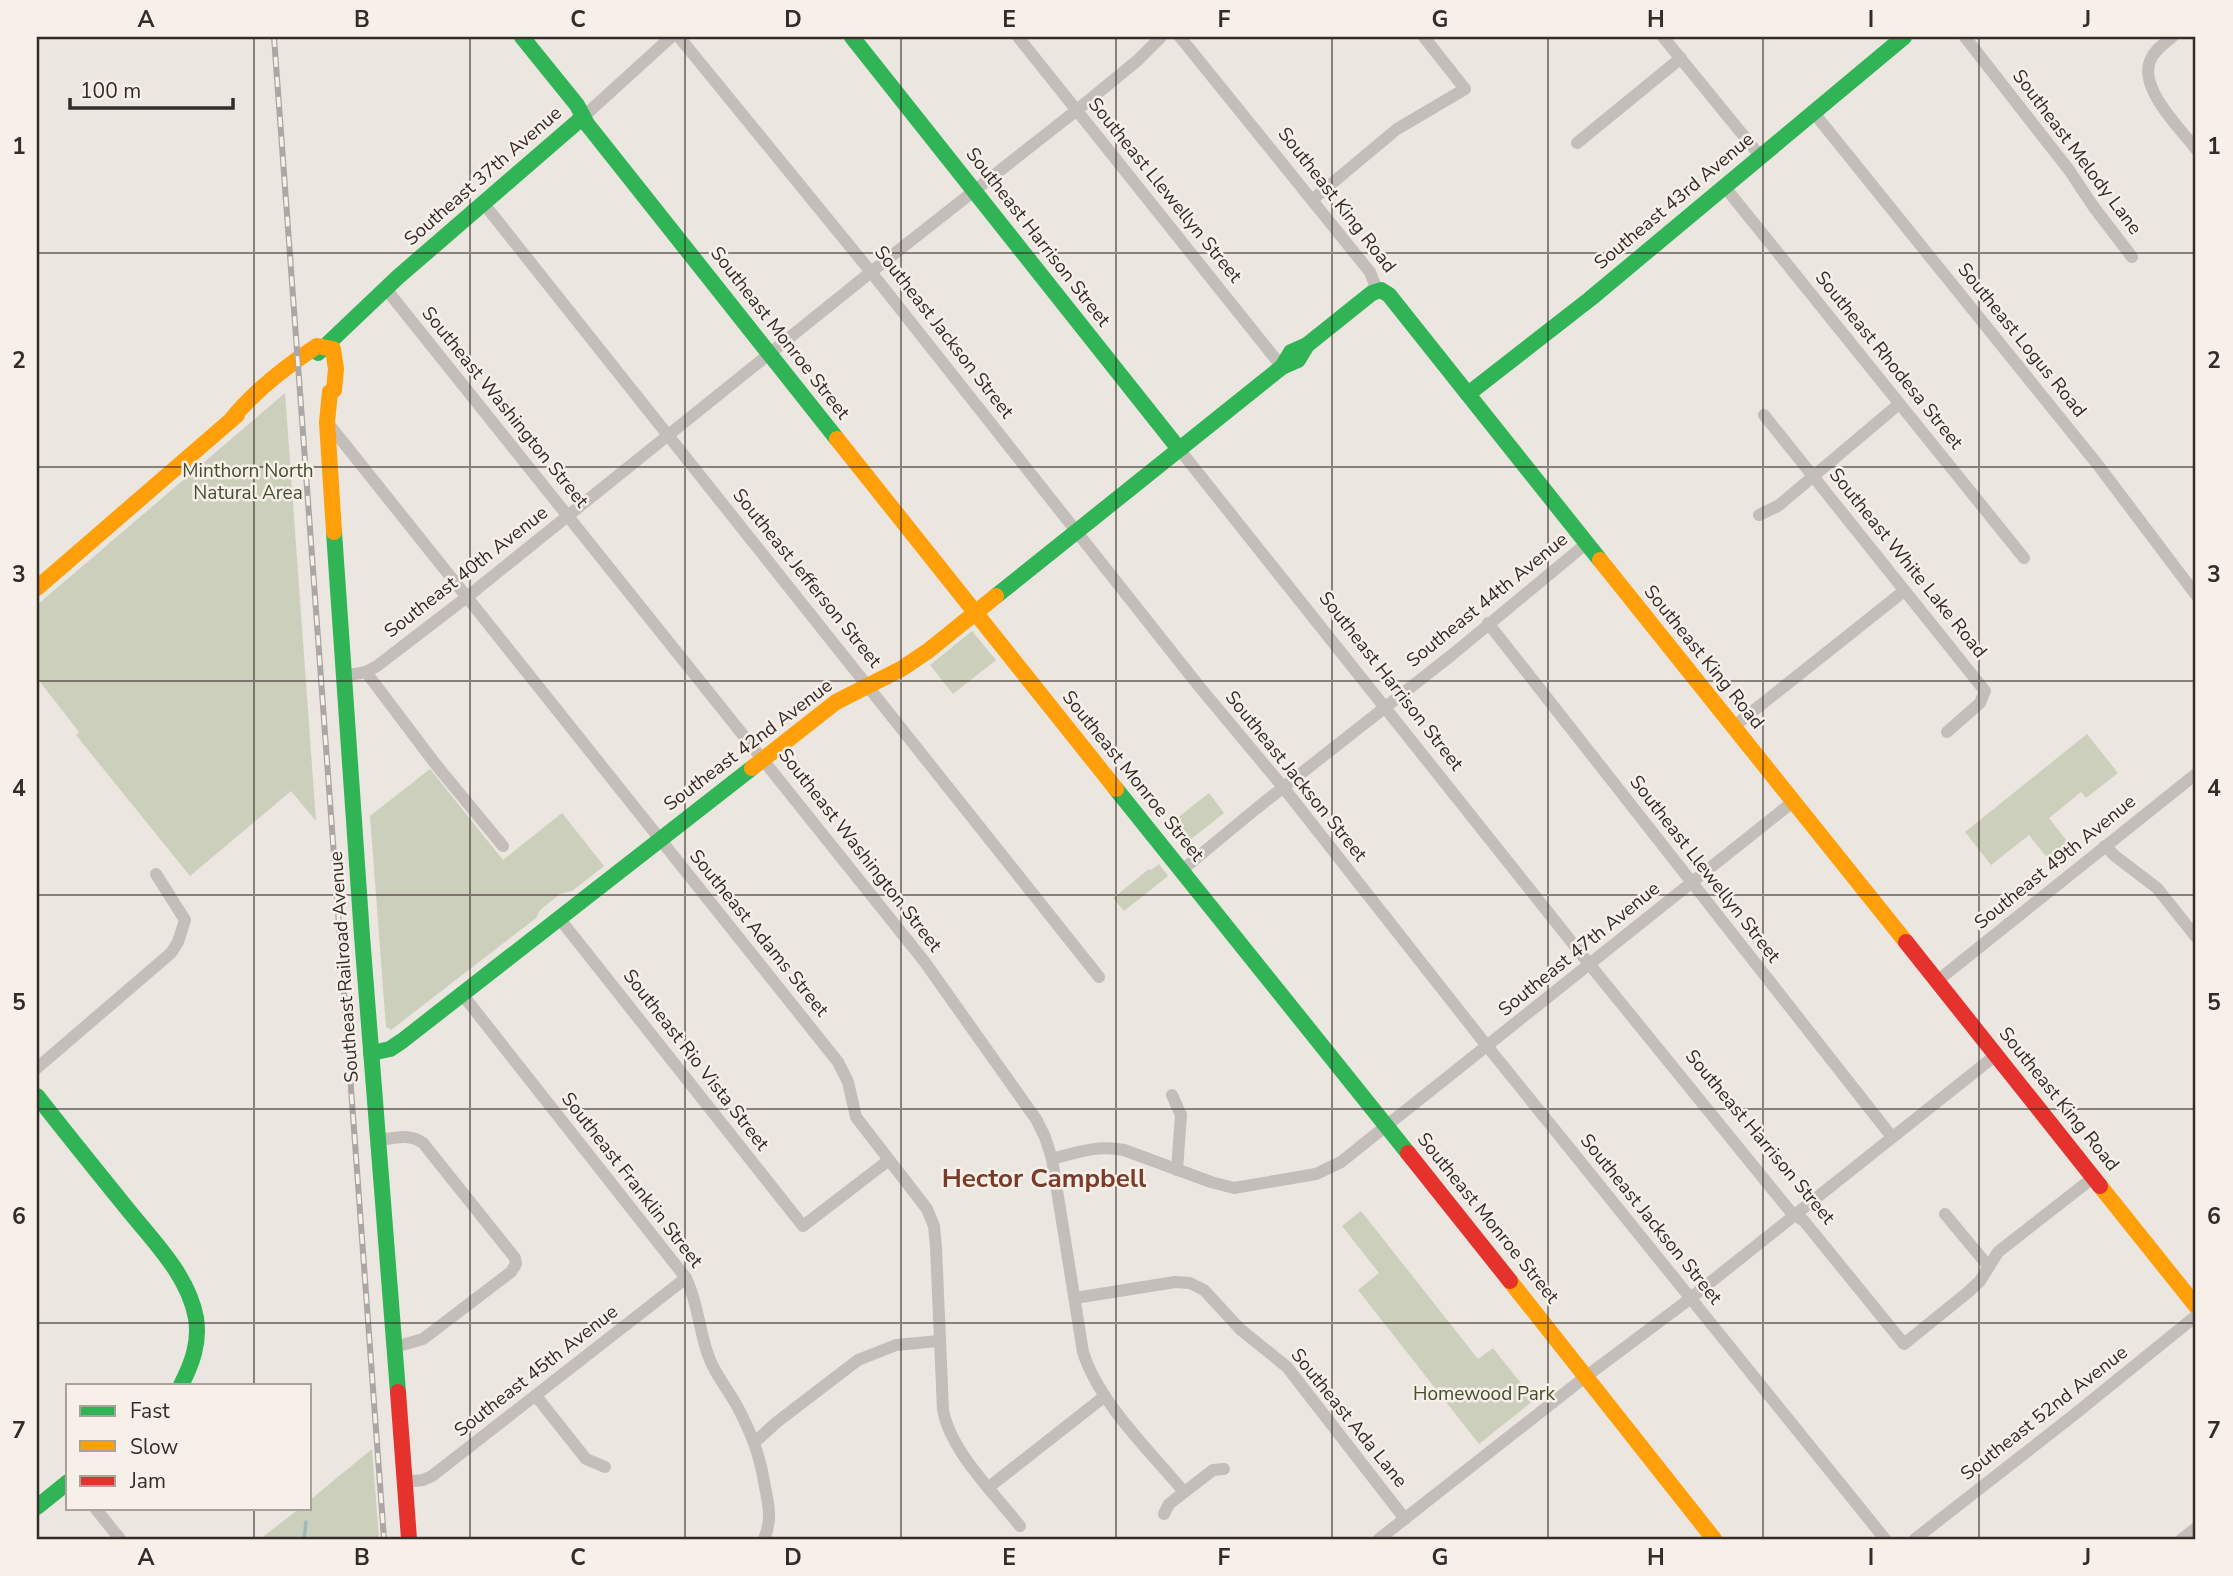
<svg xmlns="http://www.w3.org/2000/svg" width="2233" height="1576" font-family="'Nunito Sans',sans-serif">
<rect width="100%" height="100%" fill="#ebe6e0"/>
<g fill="#cccfbc">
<polygon points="285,393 316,821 291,791 190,876 76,735 79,732 37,678 37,605"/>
<polygon points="972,631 996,660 953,694 930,665"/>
<polygon points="2087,734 2118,773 2086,798 2081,792 2049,818 2073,849 2053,865 2029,835 1991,865 1965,832"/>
<polygon points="430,769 503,860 562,813 604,866 572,891 560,894 540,910 536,918 391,1030 386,1027 370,816"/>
<polygon points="1209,793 1224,813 1185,844 1170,824"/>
<polygon points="1159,864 1168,876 1124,911 1113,898 1149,869 1151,870"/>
<polygon points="1361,1211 1478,1359 1493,1348 1534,1400 1479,1444 1358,1290 1379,1273 1342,1226"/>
<polygon points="372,1449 379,1539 260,1539 300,1508 310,1508 310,1500"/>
</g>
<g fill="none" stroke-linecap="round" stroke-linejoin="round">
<polyline stroke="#9fbbb9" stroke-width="3.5" points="304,1539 306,1522"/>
<g stroke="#c3beba" stroke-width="12">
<polyline points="679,37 871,272 1198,685 1283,787 1487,1046 1885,1539"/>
<polyline points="1018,37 1282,367"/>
<polyline points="1180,37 1370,272 1377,290"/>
<polyline points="1663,37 1761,157"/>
<polyline points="1965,37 2069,170 2093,206 2132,257"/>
<path d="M2172 37C2164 44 2154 50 2150 61 2139 89 2180 128 2196 149"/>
<polyline points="1814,113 2098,465 2196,595"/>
<polyline points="583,117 671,37"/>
<polyline points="1577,143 1681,58"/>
<polyline points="1724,186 2024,558"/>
<polyline points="1312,200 1397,129 1465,89 1424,37"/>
<polyline points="484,204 1099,977"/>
<path d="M386 289 924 961 1036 1119 1045 1137 1052 1159 1083 1352C1099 1403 1150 1451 1184 1492"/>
<polyline points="1764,415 1985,691 1980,703 1947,732"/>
<path d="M327 422 838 1062 848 1082 856 1117 927 1209 934 1226 936 1247 943 1410C951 1452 994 1493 1020 1526"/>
<polyline points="1179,449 1590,965 1790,1211 1804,1221 1904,1344 1967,1293 1980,1281 1998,1252 2094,1177"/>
<polyline points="1759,515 1778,506 1899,404"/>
<polyline points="1488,623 1892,1137"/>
<polyline points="366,672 437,766 503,846"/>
<polyline points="344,676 366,672 377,666 467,597 871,272 1077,110 1138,60 1161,37"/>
<polyline points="1733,727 1904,591"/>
<polyline points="2105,846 2115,856 2157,888 2196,937"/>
<polyline points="1182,870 1257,808 1453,654 1587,543"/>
<polyline points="559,918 803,1226 889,1160"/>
<polyline points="1937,981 2196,774"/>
<path d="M462 994 686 1278C699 1305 699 1334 710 1360 717 1377 729 1391 737 1406 752 1434 760 1456 765 1487 769 1506 772 1521 764 1539"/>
<polyline points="37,1068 171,953 178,942 185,920 156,874"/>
<polyline points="1172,1095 1181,1115 1177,1170"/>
<path d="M379 1140C395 1138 409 1133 423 1143L515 1258 516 1264 511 1272 423 1339 395 1347"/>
<path d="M1052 1159C1077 1152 1098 1145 1124 1150L1211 1182 1234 1188 1316 1174 1341 1162 1794 801"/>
<polyline points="1945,1214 1989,1267"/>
<polyline points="1075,1298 1175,1282 1190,1283 1204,1290 1240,1329 1287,1367 1405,1519"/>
<polyline points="536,1396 586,1459 605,1467"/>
<polyline points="755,1442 777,1422 858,1360 896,1345 939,1341"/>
<polyline points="405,1482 423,1480 432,1476 686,1278"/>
<polyline points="989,1487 1105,1396"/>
<polyline points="95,1508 120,1539"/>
<polyline points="1164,1514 1169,1504 1213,1470 1224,1469"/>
<polyline points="1379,1539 1580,1381 1683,1304 1996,1055"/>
<polyline points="1915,1539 2075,1414 2196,1316"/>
<polyline points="2182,1539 2196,1528"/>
</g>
<g stroke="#30b455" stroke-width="16">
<polyline points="522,37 577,105 587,124 837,439"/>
<polyline points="852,37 1179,449"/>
<polyline points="318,353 398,277 583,117"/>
<polyline points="1282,367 1291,352 1307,345 1372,293 1381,290 1389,295 1600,560"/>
<polyline points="1468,394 1590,299 1904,37"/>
<polyline points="334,532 362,936 398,1392"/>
<polyline points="996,596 1282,367 1298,360 1307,345"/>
<polyline points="1116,789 1408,1153"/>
<polyline points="371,1053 390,1049 402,1041 752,768"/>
<path d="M37 1096C66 1133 95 1169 125 1206 151 1239 188 1274 196 1318 200 1342 192 1364 181 1385"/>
<polyline points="37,1507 68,1482"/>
</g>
<g stroke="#ff9f0a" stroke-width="16">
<path d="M231 420C255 390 285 367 317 346L333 349 336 369 334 390 330 392 327 422 334 532"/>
<polyline points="837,439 1116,789"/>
<polyline points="1600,560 1906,942"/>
<polyline points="37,588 237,415"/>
<polyline points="752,768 836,702 901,669 928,651 996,596"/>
<polyline points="2100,1186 2196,1306"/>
<polyline points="1510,1281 1714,1539"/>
</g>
<g stroke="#e5322d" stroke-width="16">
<polyline points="1906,942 2100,1186"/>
<polyline points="1408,1153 1510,1281"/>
<polyline points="398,1392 409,1539"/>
</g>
<defs>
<polyline id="rail" points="274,37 384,1539"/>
</defs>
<use href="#rail" stroke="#aba7a4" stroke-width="6"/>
<use href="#rail" stroke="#f7f0e8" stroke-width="3.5" stroke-dasharray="10" stroke-linecap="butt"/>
</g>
<path fill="none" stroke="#342c28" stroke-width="2" stroke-opacity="0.55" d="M254 37V1385M470 37V1539M685 37V1539M901 37V1539M1116 37V1539M1332 37V1539M1548 37V1539M1763 37V1539M1979 37V1539M37 253H2196M37 467H2196M37 681H2196M37 895H2196M37 1109H2196M37 1323H2196M254 1508V1539"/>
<g text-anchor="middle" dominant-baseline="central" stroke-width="5" stroke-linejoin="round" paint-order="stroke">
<g font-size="19" fill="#342c28" stroke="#f7f0e8">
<text transform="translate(2077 152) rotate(53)">Southeast Melody Lane</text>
<text transform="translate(483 176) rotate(-41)">Southeast 37th Avenue</text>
<text transform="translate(1165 190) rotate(51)">Southeast Llewellyn Street</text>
<text transform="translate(1337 200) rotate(52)">Southeast King Road</text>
<text transform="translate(1674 201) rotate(-40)">Southeast 43rd Avenue</text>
<text transform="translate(1038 237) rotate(52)">Southeast Harrison Street</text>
<text transform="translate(944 332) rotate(52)">Southeast Jackson Street</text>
<text transform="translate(780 333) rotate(52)">Southeast Monroe Street</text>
<text transform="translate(2022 340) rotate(51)">Southeast Logus Road</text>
<text transform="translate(1889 360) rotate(51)">Southeast Rhodesa Street</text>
<text transform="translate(505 407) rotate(51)">Southeast Washington Street</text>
<text transform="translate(1908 563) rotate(51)">Southeast White Lake Road</text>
<text transform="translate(466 572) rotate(-38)">Southeast 40th Avenue</text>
<text transform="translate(807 578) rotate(51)">Southeast Jefferson Street</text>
<text transform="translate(1487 600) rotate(-39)">Southeast 44th Avenue</text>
<text transform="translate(1704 657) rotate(51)">Southeast King Road</text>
<text transform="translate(1391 681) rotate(52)">Southeast Harrison Street</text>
<text transform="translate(748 745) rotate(-37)">Southeast 42nd Avenue</text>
<text transform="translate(1133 776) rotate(51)">Southeast Monroe Street</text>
<text transform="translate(1296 776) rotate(51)">Southeast Jackson Street</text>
<text transform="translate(860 850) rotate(52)">Southeast Washington Street</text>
<text transform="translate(2055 862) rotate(-39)">Southeast 49th Avenue</text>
<text transform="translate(1705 869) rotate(52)">Southeast Llewellyn Street</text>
<text transform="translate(759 933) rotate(51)">Southeast Adams Street</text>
<text transform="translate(1579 949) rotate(-39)">Southeast 47th Avenue</text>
<text transform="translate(344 967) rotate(-94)">Southeast Railroad Avenue</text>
<text transform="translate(696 1060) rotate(52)">Southeast Rio Vista Street</text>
<text transform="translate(2059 1099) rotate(51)">Southeast King Road</text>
<text transform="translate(1760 1137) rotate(50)">Southeast Harrison Street</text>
<text transform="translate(632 1180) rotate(52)">Southeast Franklin Street</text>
<text transform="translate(1488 1218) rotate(51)">Southeast Monroe Street</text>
<text transform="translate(1651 1219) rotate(51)">Southeast Jackson Street</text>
<text transform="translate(536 1371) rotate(-38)">Southeast 45th Avenue</text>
<text transform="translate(2044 1413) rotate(-38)">Southeast 52nd Avenue</text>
<text transform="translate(1349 1418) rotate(51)">Southeast Ada Lane</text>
</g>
<g font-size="19" fill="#444f2f" stroke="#f7f0e8">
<text x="248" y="471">Minthorn North<tspan x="248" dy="22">Natural Area</tspan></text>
<text x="1484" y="1394">Homewood Park</text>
</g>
<g font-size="26" font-weight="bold" fill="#793c2b" stroke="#f7f0e8">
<text x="1044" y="1178">Hector Campbell</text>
</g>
</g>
<rect width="2233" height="1576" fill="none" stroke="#f7f0e8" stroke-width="77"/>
<rect x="66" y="1384" width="245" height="126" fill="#f7f0e8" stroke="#a9a29b" stroke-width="2"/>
<rect x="80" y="1406" width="35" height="10" fill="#30b455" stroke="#a9a29b" stroke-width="2"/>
<text x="130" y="1418" font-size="21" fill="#342c28">Fast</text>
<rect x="80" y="1441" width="35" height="10" fill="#ff9f0a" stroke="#a9a29b" stroke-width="2"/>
<text x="130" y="1454" font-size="21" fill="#342c28">Slow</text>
<rect x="80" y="1476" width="35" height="10" fill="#e5322d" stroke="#a9a29b" stroke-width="2"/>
<text x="130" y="1488" font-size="21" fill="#342c28">Jam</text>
<path d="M70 98v10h163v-10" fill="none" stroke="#342c28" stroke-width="3.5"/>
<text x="80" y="98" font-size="21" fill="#342c28" stroke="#f7f0e8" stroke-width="5" paint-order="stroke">100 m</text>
<rect x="38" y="38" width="2156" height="1500" fill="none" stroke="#342c28" stroke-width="2.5"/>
<g font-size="23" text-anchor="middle" font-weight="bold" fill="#342c28">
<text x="146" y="27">A</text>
<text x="362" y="27">B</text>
<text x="578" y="27">C</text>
<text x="793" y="27">D</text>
<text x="1009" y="27">E</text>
<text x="1224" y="27">F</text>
<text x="1440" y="27">G</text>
<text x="1656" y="27">H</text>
<text x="1871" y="27">I</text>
<text x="2087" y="27">J</text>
<text x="19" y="154">1</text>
<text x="2214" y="154">1</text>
<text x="19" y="368">2</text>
<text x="2214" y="368">2</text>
<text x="19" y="582">3</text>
<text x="2214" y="582">3</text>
<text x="19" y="796">4</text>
<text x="2214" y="796">4</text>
<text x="19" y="1010">5</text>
<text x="2214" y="1010">5</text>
<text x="19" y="1224">6</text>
<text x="2214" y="1224">6</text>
<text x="19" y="1438">7</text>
<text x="2214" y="1438">7</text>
<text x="146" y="1565">A</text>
<text x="362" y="1565">B</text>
<text x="578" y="1565">C</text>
<text x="793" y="1565">D</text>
<text x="1009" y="1565">E</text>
<text x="1224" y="1565">F</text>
<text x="1440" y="1565">G</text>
<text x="1656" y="1565">H</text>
<text x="1871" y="1565">I</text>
<text x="2087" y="1565">J</text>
</g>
</svg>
